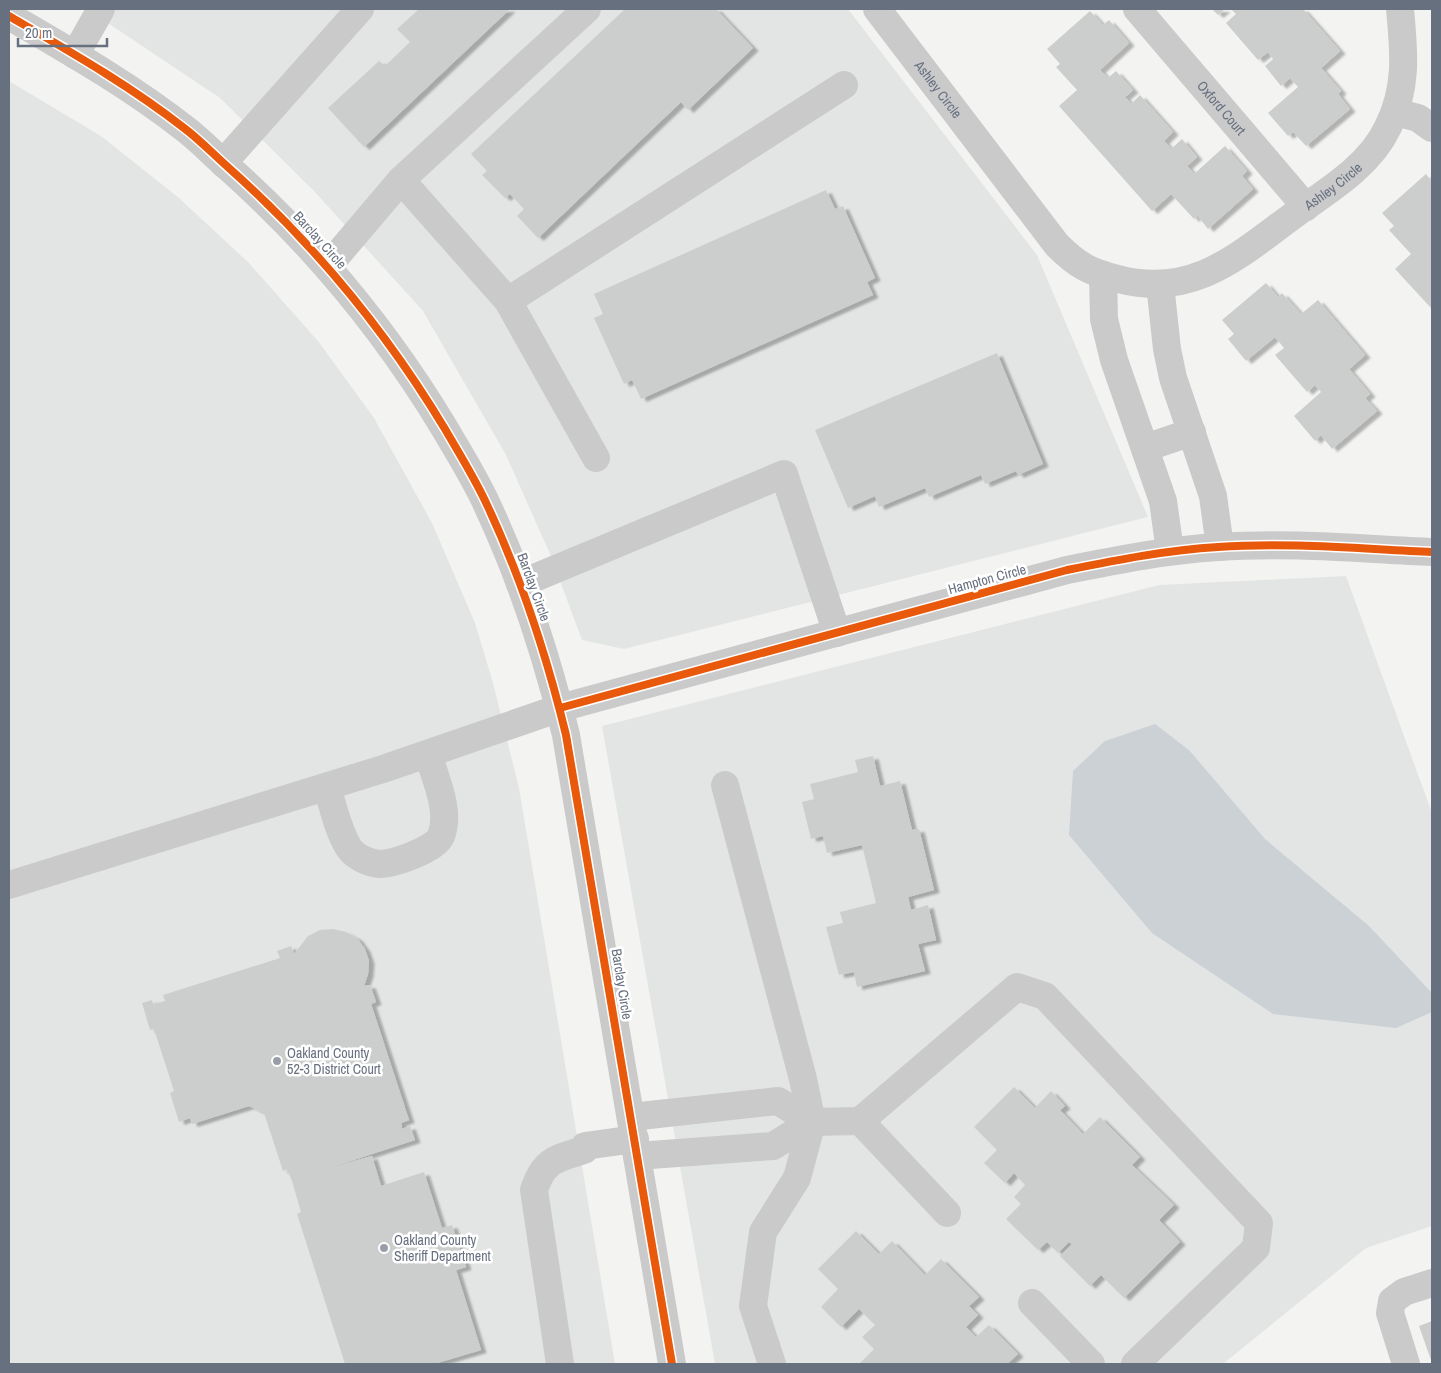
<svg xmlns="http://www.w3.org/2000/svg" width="1441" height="1373" font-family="'Archivo Narrow',sans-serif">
<defs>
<filter id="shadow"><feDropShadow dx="5.5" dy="3" stdDeviation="1" flood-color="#0004"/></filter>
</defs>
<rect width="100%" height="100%" fill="#f3f4f2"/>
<g fill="#e3e5e5">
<polygon points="87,9 848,9 1037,255 1148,517 624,649 582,640 550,554 506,455 423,311 313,190 220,98"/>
<polygon points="9,81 101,136 179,198 249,263 318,341 374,418 432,523 475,623 493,683 519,788 615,1364 9,1364"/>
<polygon points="1346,576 1432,813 1432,1226 1366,1248 1223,1364 715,1364 602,726 1159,585"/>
</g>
<polygon fill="#ccd1d5" points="1155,724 1189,750 1265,839 1369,926 1432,993 1432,1012 1396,1028 1273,1014 1152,933 1069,835 1073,771 1105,741"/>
<g fill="#cccece" filter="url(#shadow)">
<polygon points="419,9 510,9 364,147 328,108 379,61 385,66 410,42 397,29"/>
<polygon points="625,9 716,9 753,48 688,110 681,102 538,238 517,216 524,209 510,194 505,198 482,175 487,171 471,154"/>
<polygon points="1212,9 1225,9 1218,15"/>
<polygon points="1231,9 1303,9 1340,51 1321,68 1341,91 1338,94 1350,109 1306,146 1293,132 1288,136 1268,113 1298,87 1290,78 1281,86 1265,66 1273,59 1268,52 1258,60 1226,23 1236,14"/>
<polygon points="1090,11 1103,25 1109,20 1129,43 1100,70 1108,78 1116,71 1133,90 1125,97 1131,104 1140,95 1173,132 1164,141 1171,149 1182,139 1197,157 1187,166 1194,174 1225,146 1247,171 1242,176 1253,189 1208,229 1197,215 1194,219 1171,194 1152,211 1059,106 1077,90 1056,67 1060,64 1047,49"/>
<polygon points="1426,174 1432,182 1432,309 1395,269 1411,254 1389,230 1394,226 1382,213"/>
<polygon points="826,190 835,209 843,206 875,278 867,282 873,295 641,399 632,380 624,384 594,318 603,314 594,294"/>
<polygon points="1266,283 1278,297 1282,293 1301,314 1318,300 1365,355 1349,369 1370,394 1365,398 1377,411 1332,449 1321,435 1315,441 1294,416 1321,392 1315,385 1307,392 1275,355 1284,348 1275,337 1246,361 1228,339 1234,334 1222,320"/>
<polygon points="997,353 1043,464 1018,475 1016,471 985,484 981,475 929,497 925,488 879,507 875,496 848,508 815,430"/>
<polygon points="873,756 880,786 900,781 912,830 919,829 934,890 908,897 911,910 928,905 936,940 918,944 925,971 857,987 854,972 839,975 826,927 843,923 840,912 876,903 862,845 827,853 823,836 811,839 802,802 814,799 810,784 858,772 855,760"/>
<polygon points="333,929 346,932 357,938 365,949 369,961 368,974 364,986 370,985 376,1002 371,1004 409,1120 401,1123 402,1129 410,1126 415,1140 326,1169 372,1156 381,1186 424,1172 442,1228 452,1225 466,1267 456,1270 481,1350 434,1364 345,1364 297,1214 301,1212 292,1181 287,1169 283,1171 264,1113 249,1106 192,1124 190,1118 179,1122 170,1093 174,1091 154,1029 150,1030 142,1003 152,1000 153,1004 165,1001 163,995 280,958 277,951 291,946 294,954 308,936 320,930"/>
<polygon points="1014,1087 1035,1108 1051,1091 1065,1106 1060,1110 1083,1134 1100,1117 1140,1157 1132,1165 1174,1205 1159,1220 1180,1242 1124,1298 1101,1275 1090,1286 1060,1256 1072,1244 1069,1242 1058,1253 1047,1242 1038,1250 1006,1219 1021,1204 1014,1197 1025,1185 1014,1173 1005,1183 984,1163 997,1150 974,1127"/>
<polygon points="856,1231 879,1254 892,1241 925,1275 941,1259 979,1297 969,1306 978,1315 966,1327 976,1337 989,1325 1018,1354 1007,1364 859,1364 874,1349 862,1337 875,1325 859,1309 841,1327 821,1307 838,1289 818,1269"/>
<polygon points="1432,1321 1432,1363 1419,1326"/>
</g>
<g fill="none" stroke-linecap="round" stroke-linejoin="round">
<g stroke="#cacacb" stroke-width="28">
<polyline points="587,9 401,180 508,301 596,458"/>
<path id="s1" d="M877 9 1057 245C1078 266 1090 272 1118 279 1195 299 1240 254 1298 212 1331 189 1371 164 1388 127 1408 87 1404 52 1400 9"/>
<path id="s2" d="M1137 9 1306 207"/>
<path d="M9 16C69 51 129 85 184 128 200 140 214 155 230 169 315 245 386 331 445 429 460 455 476 480 488 507 522 580 547 657 566 735L672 1364"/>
<polyline points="75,55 101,9"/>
<polyline points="1395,112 1418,118 1432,128"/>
<polyline points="223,163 360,9"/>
<polyline points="328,266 401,180"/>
<polyline points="1103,275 1104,319 1114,360 1163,501 1170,551"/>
<polyline points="1160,284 1167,349 1173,378 1213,496 1220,547"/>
<polyline points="508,301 844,85"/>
<polyline points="1145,448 1192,432"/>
<polyline points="520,584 784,474 837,633"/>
<polyline points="725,785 803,1079 812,1122 797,1178 763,1232 753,1306 772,1364"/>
<path d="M327 787C333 806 338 831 349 848 355 857 369 863 379 864 393 864 435 850 441 836 451 811 435 778 428 754"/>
<path d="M9 885 383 769 560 708 1067 570C1117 560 1167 550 1218 547 1289 542 1361 549 1432 552"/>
<polyline points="631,1117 778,1101 812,1122"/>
<polyline points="860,1121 947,1213"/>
<polyline points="637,1156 773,1146 812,1122 860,1121 1017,987 1045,996 1259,1223 1256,1248 1135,1364"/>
<polyline points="1032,1303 1091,1364"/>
<path d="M560 1364 534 1190C544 1160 555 1159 584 1150L585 1146 635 1139"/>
<polyline points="1406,1364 1390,1313 1392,1301 1404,1292 1432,1283"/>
</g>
<defs>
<g id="cycleway">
<path d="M9 16C69 51 129 85 184 128 200 140 214 155 230 169 315 245 386 331 445 429 460 455 476 480 488 507 522 580 547 657 566 735L672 1364"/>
<path d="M560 708 1067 570C1117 560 1167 550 1218 547 1289 542 1361 549 1432 552"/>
</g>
</defs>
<use href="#cycleway" stroke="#fff" stroke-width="11"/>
<use href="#cycleway" stroke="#e8590c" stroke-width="8"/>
</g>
<g fill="#989ea7" stroke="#fff" stroke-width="2">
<circle cx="277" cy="1061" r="5"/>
<circle cx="384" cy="1248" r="5"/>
</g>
<g text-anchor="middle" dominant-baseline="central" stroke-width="5" stroke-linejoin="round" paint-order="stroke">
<g font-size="14" fill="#67707f" stroke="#fff">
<text stroke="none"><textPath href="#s1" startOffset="101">Ashley Circle</textPath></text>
<text stroke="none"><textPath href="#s2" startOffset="130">Oxford Court</textPath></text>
<text stroke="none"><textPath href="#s1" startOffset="612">Ashley Circle</textPath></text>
<text transform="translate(320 240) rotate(48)">Barclay Circle</text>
<text transform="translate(987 579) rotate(-15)">Hampton Circle</text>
<text transform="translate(534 587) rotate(70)">Barclay Circle</text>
<text transform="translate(622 984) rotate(81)">Barclay Circle</text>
</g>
<g font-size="14" fill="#67707f" stroke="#fff" text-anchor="start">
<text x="287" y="1053">Oakland County<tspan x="287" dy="16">52-3 District Court</tspan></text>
<text x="394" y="1240">Oakland County<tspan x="394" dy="16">Sheriff Department</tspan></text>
</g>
</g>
<rect width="1441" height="1373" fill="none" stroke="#67707f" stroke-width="20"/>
<path d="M18 38v8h89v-8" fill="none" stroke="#67707f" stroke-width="2.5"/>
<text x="25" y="38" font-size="15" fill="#67707f" stroke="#ffffff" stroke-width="4" paint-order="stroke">20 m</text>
</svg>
